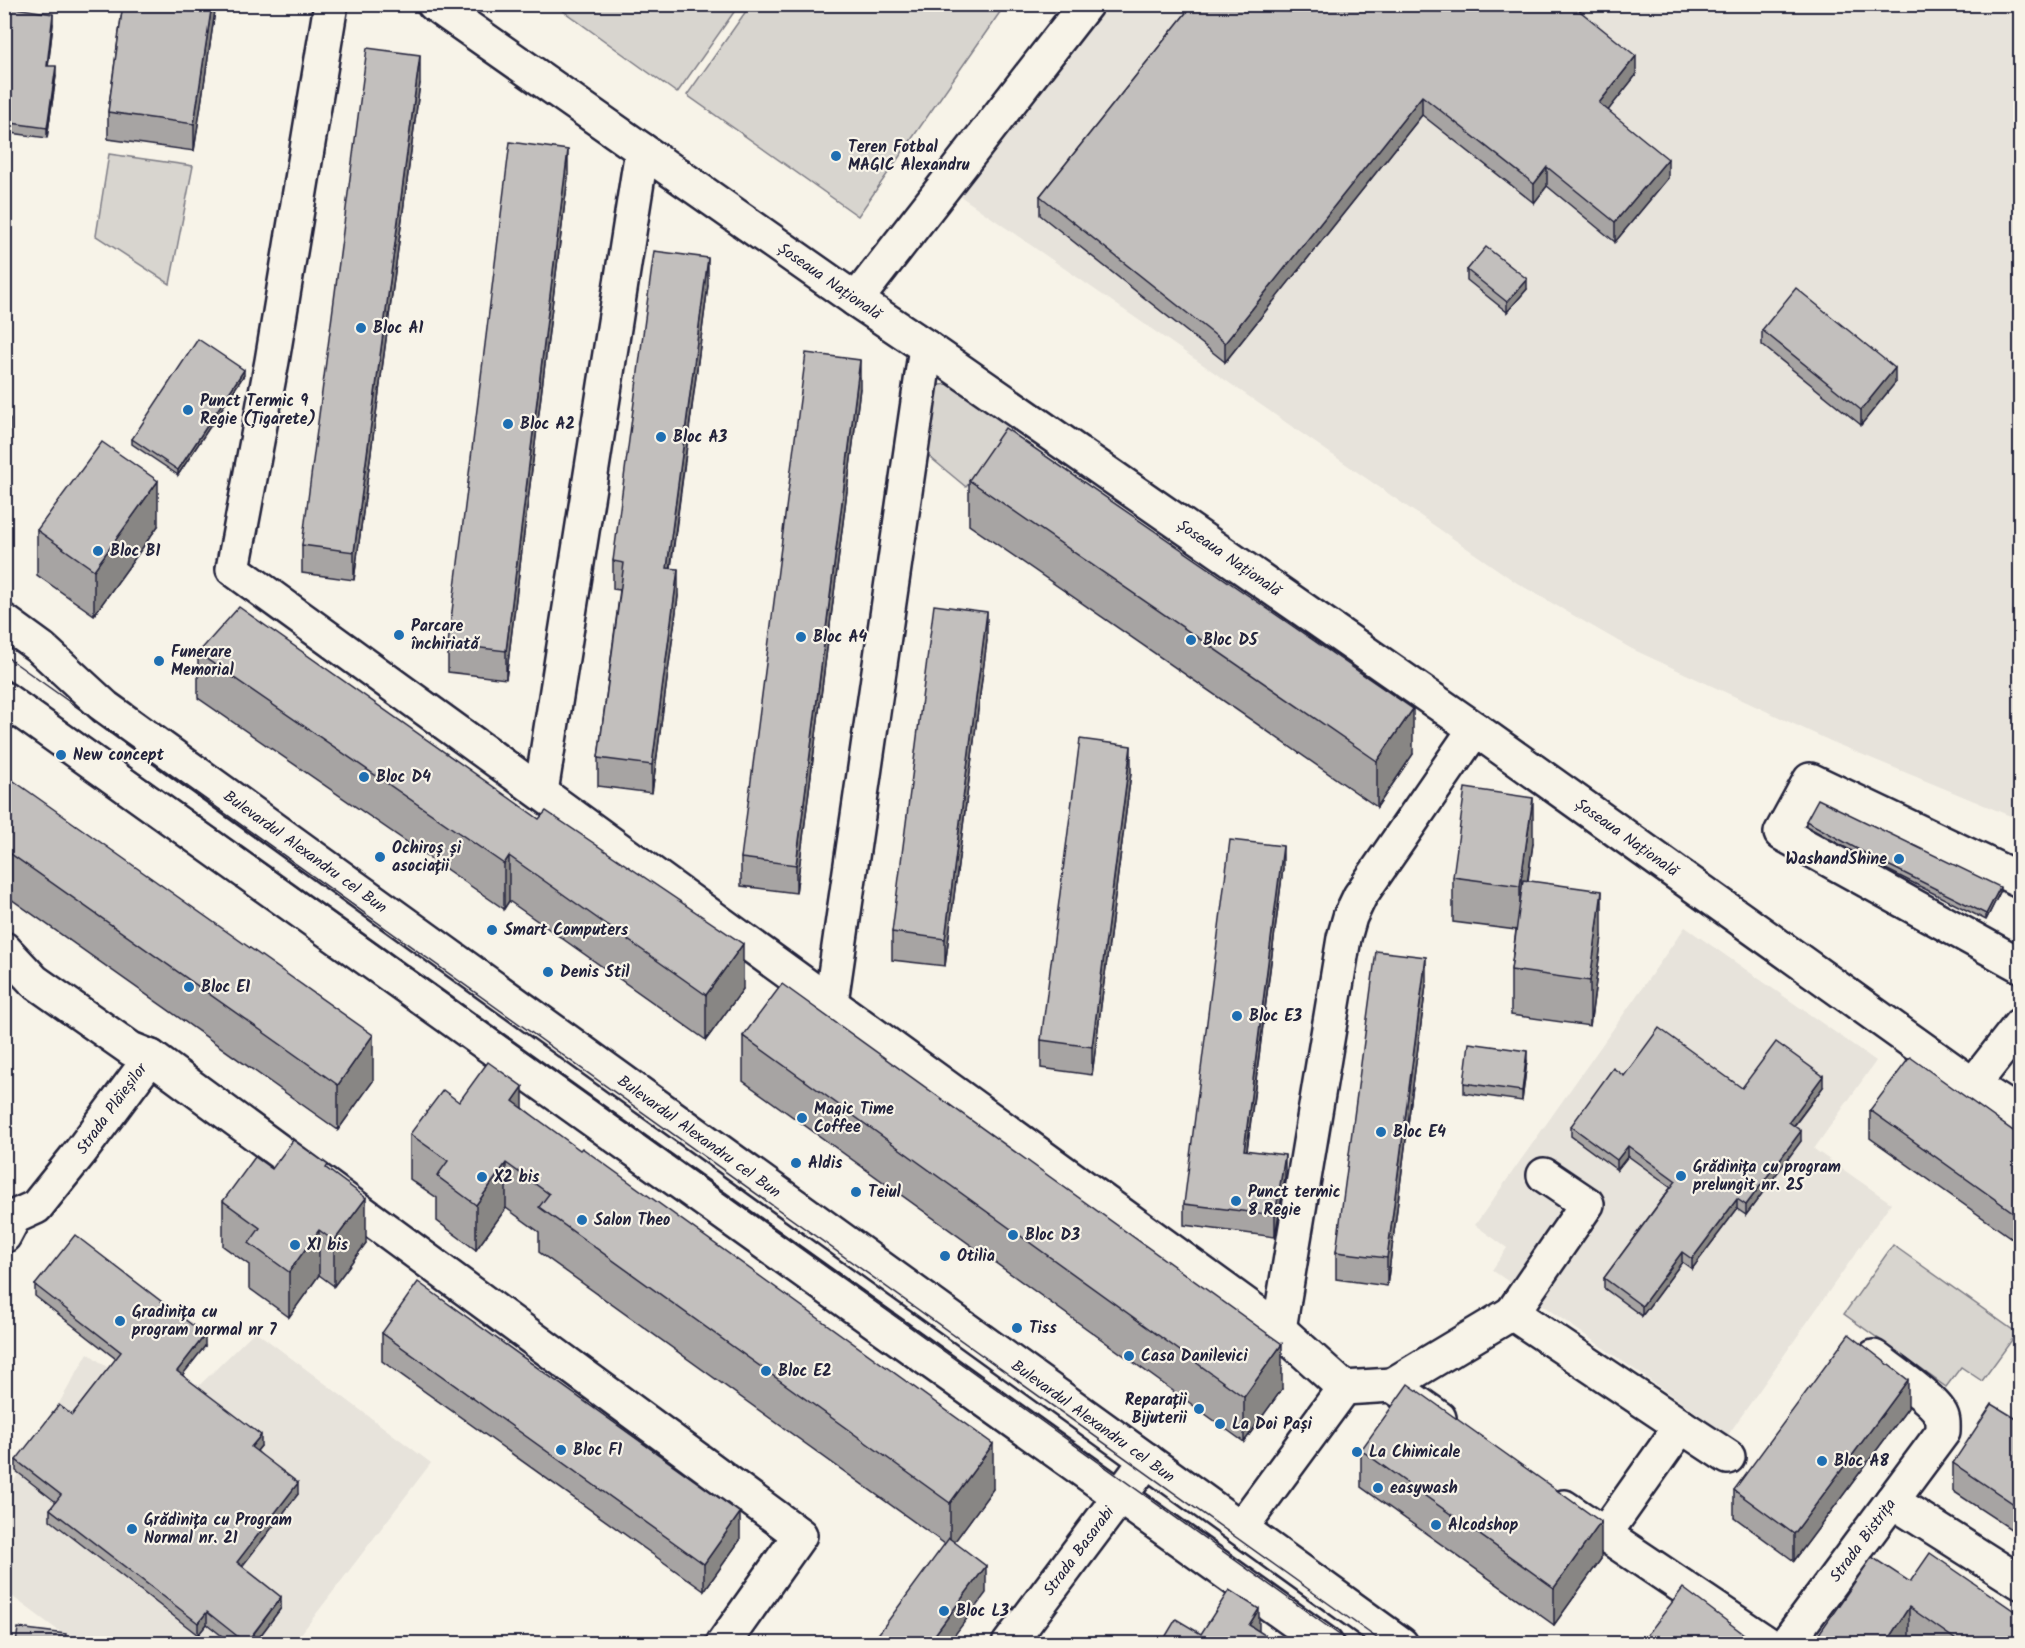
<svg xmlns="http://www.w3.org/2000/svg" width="2025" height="1648" font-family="Kalam,sans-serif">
<rect width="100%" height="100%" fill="#f7f3e8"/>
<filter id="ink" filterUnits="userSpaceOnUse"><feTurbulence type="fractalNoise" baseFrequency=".0167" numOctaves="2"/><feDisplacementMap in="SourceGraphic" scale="12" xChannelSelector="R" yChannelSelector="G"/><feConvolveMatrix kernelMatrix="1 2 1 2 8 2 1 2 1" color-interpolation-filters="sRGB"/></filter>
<g filter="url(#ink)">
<g fill="#e7e3db">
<polygon points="1093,5 2020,5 2020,820 1837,744 1632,649 1517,583 953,191"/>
<polygon points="1685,927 1876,1061 1814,1149 1891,1203 1728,1435 1492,1270 1507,1248 1475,1225"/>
<polygon points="255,1331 431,1463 294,1643 75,1643 5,1591 5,1497 88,1353 170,1414"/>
</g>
<g fill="#d8d5cf" stroke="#7d7c85" stroke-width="1.5">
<polygon points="751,4 1005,4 1005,5 858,216 687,95"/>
<polygon points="555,5 739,5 677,93"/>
<polygon points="109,154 193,166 170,284 96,236"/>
<polygon points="961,382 1016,427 966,487 925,453 934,386"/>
<polygon points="1893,1245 2017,1333 1982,1381 1961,1367 1946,1387 1844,1314"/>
</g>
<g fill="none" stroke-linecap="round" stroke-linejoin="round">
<defs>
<g id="minor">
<polyline points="331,4 272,361 233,569 1279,1329 1344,1388 1392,1385 1439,1418"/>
<path id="s1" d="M434 4 856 300 926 347 1475 729 1973 1085 2020 1115"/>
<polyline points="856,300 1086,4"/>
<polyline points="541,792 642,150"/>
<polyline points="2020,880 1810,780 1781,833 2020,965"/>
<polyline points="4,949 34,981 131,1049 151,1057 81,1151 36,1207 14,1217 4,1236"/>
<polyline points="831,1002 926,347"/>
<polyline points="151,1057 800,1535 723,1644"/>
<polyline points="1973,1085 2020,1025"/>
<polyline points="1512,1313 1587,1204 1544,1175"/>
<polyline points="1279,1329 1344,938 1350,917 1360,896 1475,729"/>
<polyline points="1392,1385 1512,1313 1681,1426 1604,1535"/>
<polyline points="1681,1426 1728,1457"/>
<polyline points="1892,1501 2020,1582"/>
<polyline points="1564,1507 1768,1644"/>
<polyline points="1241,1528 1344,1388"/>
<path id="s2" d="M1009 1644 1147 1460"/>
<path id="s3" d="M1786 1644 1943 1432C1943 1426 1944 1419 1940 1413 1932 1398 1889 1369 1874 1357"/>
</g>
<g id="major">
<path id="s4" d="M4 621 41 648 105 707 1401 1644"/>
<polyline points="4,699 1326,1644"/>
</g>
</defs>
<use href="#minor" stroke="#22223b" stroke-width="38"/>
<use href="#major" stroke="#22223b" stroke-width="38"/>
<use href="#minor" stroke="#f7f3e8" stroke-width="33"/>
<use href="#major" stroke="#f7f3e8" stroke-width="33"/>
<g stroke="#22223b" stroke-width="1.5">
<polyline points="4,655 1385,1644"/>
<polyline points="4,677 1352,1644"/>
</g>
</g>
<g fill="#a7a4a3" stroke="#22223b" stroke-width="1.5">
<polygon points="4,4 9,4 9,7 53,24 48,66 56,76 47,138 4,132"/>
<polygon points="123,4 216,4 194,151 108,139 108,112"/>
<polygon points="1193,4 1636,75 1608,110 1668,178 1615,242 1547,186 1534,203 1422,115 1225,362 1040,215 1040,196"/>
<polygon points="420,83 354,580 302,573 302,545"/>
<polygon points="568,177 506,679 448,672 448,644"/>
<polygon points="1467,270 1527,289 1507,312 1467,280"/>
<polygon points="708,285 671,568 678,596 652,793 598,786 598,758 620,590 613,589 613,561"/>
<polygon points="1762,330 1895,383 1861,425 1762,345"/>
<polygon points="244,375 178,475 132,444 132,439"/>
<polygon points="860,388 796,893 741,886 741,858"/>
<polygon points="969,480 1413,754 1377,807 969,525"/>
<polygon points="158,526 94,615 37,575 37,530"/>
<polygon points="987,640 945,966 892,960 892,932"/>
<polygon points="198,653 743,989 706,1040 509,901 504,909 198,698"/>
<polygon points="1131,773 1092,1075 1041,1068 1041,1040"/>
<polygon points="4,774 373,1081 338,1130 4,894"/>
<polygon points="1806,821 2000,892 1986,920 1872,862 1806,826"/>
<polygon points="1533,843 1528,881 1602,936 1590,1026 1511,1015 1511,970 1516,930 1453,922 1453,877"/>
<polygon points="1283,868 1247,1151 1285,1177 1275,1237 1184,1225 1184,1204"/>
<polygon points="1426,985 1387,1286 1336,1279 1336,1252"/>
<polygon points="743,1036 1282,1389 1244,1442 743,1081"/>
<polygon points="1527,1061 1522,1101 1464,1093 1464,1083"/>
<polygon points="1624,1076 1742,1088 1823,1087 1794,1126 1801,1141 1746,1215 1737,1209 1692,1269 1682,1262 1642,1316 1604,1288 1604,1278 1671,1187 1628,1156 1617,1170 1571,1136 1571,1126"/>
<polygon points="459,1102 523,1108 993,1489 954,1542 986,1593 945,1544 539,1252 539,1232 506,1208 476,1250 437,1221 437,1198 410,1179 410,1134"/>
<polygon points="1870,1110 2020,1136 2020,1244 1870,1138"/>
<polygon points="272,1169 328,1170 366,1243 334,1286 319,1275 289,1317 249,1288 249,1265 223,1246 223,1201"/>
<polygon points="35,1285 205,1346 182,1375 261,1446 257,1451 298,1494 242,1566 281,1608 254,1644 232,1644 207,1624 198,1635 50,1520 50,1509 56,1502 16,1471 16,1460 72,1415 116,1359 35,1296"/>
<polygon points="382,1333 740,1540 704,1591 382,1361"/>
<polygon points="1908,1408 1794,1561 1734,1517 1734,1490"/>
<polygon points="2020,1421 2020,1535 1953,1491 1953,1463"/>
<polygon points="1361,1450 1601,1559 1554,1625 1361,1487"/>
<polygon points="1910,1582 2020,1644 1916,1644 1909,1639 1906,1644"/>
</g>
<g fill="#888684" stroke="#22223b" stroke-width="1.5">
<polygon points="212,4 216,4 194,151 194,124"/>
<polygon points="53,14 53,24 47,76 47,66"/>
<polygon points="420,55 420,83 354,580 354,552"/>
<polygon points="1636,56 1636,75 1599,122 1599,103"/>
<polygon points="56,66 56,76 47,138 47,128"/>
<polygon points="1422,96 1422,115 1225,362 1225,343"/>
<polygon points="568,150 568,177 506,679 506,651"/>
<polygon points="1668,159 1668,178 1615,242 1615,222"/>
<polygon points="1547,167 1547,186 1534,203 1534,184"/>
<polygon points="708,258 708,285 667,595 667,568"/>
<polygon points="1527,279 1527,289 1507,312 1507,302"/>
<polygon points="860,360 860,388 796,893 796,865"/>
<polygon points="1895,368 1895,383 1861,425 1861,410"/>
<polygon points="244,370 244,375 178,475 178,470"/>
<polygon points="10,420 10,463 4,470 4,428"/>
<polygon points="158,481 158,526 94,615 94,570"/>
<polygon points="678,569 678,596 652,793 652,765"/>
<polygon points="987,612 987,640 945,966 945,939"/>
<polygon points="1413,709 1413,754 1377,807 1377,761"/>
<polygon points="1131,746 1131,773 1092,1075 1092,1047"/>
<polygon points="1533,798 1533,843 1520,931 1520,886"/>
<polygon points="1283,846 1283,868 1244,1172 1244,1150"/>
<polygon points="509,856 509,901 504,909 504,864"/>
<polygon points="2000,887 2000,892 1986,920 1986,914"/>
<polygon points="1602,891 1602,936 1590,1026 1590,981"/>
<polygon points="743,944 743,989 706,1040 706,995"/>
<polygon points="1426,957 1426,985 1387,1286 1387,1258"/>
<polygon points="373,1035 373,1081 338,1130 338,1085"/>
<polygon points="1527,1051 1527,1061 1522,1101 1522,1091"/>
<polygon points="1823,1076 1823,1087 1789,1132 1789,1122"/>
<polygon points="523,1087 523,1132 513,1101"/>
<polygon points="1801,1131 1801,1141 1746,1215 1746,1205"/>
<polygon points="1628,1146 1628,1156 1617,1170 1617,1160"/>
<polygon points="1285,1155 1285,1177 1275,1237 1275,1215"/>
<polygon points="506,1163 506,1208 476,1250 476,1205"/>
<polygon points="366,1198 366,1243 334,1286 334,1241"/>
<polygon points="1737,1199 1737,1209 1692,1269 1692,1259"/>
<polygon points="319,1230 319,1275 289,1317 289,1272"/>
<polygon points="1682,1252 1682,1262 1642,1316 1642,1306"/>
<polygon points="205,1335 205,1346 177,1382 177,1371"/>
<polygon points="1282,1344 1282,1389 1244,1442 1244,1397"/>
<polygon points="1908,1380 1908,1408 1794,1561 1794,1534"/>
<polygon points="261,1435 261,1446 251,1458 251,1447"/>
<polygon points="993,1444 993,1489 950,1548 950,1503"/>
<polygon points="298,1483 298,1494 237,1573 237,1562"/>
<polygon points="740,1513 740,1540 704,1591 704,1564"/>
<polygon points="1601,1522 1601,1559 1554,1625 1554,1588"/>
<polygon points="986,1566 986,1593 948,1644 928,1644"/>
<polygon points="281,1597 281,1608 254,1644 246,1644"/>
<polygon points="1909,1607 1909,1639 1906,1644 1885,1644"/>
<polygon points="1259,1609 1259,1644 1249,1625"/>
<polygon points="207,1612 207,1624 198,1635 198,1623"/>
</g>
<g fill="#c2bfbd" stroke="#22223b" stroke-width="1.5">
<polygon points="4,4 9,4 8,7 53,14 47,66 56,66 47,128 4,122"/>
<polygon points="123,4 212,4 194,124 108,112"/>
<polygon points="1193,4 1571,4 1636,56 1599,103 1668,159 1615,222 1547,167 1534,184 1422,96 1225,343 1040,196"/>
<polygon points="367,48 420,55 354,552 302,545"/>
<polygon points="510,142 568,150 506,651 448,644"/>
<polygon points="1486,247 1527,279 1507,302 1467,270"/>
<polygon points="654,251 708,258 667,568 678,569 652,765 598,758 624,563 613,561"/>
<polygon points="1796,288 1895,368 1861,410 1762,330"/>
<polygon points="198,339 244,370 178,470 132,439"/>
<polygon points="806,353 860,360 796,865 741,858"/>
<polygon points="4,416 10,420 4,428"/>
<polygon points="1005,428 1413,709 1377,761 969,480"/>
<polygon points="102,442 158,481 94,570 37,530"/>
<polygon points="934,605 987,612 945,939 892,932"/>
<polygon points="239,607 539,819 546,811 743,944 706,995 509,856 504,864 198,653"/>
<polygon points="1080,739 1131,746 1092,1047 1041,1040"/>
<polygon points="4,774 373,1035 338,1085 4,849"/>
<polygon points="1465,788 1533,798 1520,886 1453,877"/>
<polygon points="1818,799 2000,887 1986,914 1872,857 1806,821"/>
<polygon points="1230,840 1283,846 1244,1150 1285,1155 1275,1215 1184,1204"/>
<polygon points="1523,880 1602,891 1590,981 1511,970"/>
<polygon points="1376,951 1426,957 1387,1258 1336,1252"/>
<polygon points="782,984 1282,1344 1244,1397 743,1036"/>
<polygon points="1659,1028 1742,1088 1776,1042 1823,1076 1789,1122 1801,1131 1746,1205 1737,1199 1692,1259 1682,1252 1642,1306 1604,1278 1676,1181 1628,1146 1617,1160 1571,1126 1613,1068 1624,1076"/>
<polygon points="1469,1043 1527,1051 1522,1091 1464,1083"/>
<polygon points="1910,1057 2020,1136 2020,1217 1870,1110"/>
<polygon points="488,1062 523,1087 513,1101 580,1150 582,1148 993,1444 950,1503 539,1207 549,1194 506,1163 476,1205 437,1176 448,1161 410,1134 443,1090 459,1102"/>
<polygon points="293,1140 328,1165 326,1168 366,1198 334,1241 319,1230 289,1272 249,1243 260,1228 223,1201 255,1157 272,1169"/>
<polygon points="75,1235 205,1335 177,1371 261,1435 251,1447 298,1483 237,1562 281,1597 246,1643 207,1612 198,1623 50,1509 61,1495 16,1460 59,1405 72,1415 121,1352 35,1285"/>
<polygon points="418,1282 740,1513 704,1564 382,1333"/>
<polygon points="1849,1334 1908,1380 1794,1534 1734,1490"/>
<polygon points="1408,1384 1601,1522 1554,1588 1361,1450"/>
<polygon points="1992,1404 2020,1421 2020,1508 1953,1463"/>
<polygon points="949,1538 986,1566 928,1644 871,1644"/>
<polygon points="1930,1553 2020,1615 2020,1644 1962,1644 1909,1607 1885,1644 1812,1644 1872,1557 1910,1582"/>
<polygon points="1683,1588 1757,1644 1643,1644 1642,1642"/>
<polygon points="1229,1590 1259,1609 1249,1625 1279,1644 1161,1644 1176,1619 1201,1634"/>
<polygon points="18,1628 66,1634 65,1644 16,1644"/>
<polygon points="1089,1640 1094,1644 1086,1644"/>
</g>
</g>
<g fill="#1f6fb2" stroke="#f7f3e8" stroke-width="2">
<circle cx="836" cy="156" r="6"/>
<circle cx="361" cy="328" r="6"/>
<circle cx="188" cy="410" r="6"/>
<circle cx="508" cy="424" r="6"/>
<circle cx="661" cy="437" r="6"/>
<circle cx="98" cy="551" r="6"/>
<circle cx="399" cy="635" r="6"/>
<circle cx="801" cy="637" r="6"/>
<circle cx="1191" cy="640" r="6"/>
<circle cx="159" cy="661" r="6"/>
<circle cx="61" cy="755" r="6"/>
<circle cx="364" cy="777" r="6"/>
<circle cx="380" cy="857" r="6"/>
<circle cx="1899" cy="859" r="6"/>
<circle cx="492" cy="930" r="6"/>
<circle cx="548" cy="972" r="6"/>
<circle cx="189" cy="987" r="6"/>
<circle cx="1237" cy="1016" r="6"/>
<circle cx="802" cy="1118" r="6"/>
<circle cx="1381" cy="1132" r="6"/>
<circle cx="796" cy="1163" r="6"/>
<circle cx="1681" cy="1176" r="6"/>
<circle cx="482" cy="1177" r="6"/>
<circle cx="856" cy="1192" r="6"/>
<circle cx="1236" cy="1201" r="6"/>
<circle cx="582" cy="1220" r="6"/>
<circle cx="1013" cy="1235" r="6"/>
<circle cx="295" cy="1245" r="6"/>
<circle cx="945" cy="1256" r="6"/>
<circle cx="120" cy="1321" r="6"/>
<circle cx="1017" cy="1328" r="6"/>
<circle cx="1129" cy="1356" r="6"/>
<circle cx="766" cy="1371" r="6"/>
<circle cx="1199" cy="1409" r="6"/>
<circle cx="1220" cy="1424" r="6"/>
<circle cx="561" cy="1450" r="6"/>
<circle cx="1357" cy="1452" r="6"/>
<circle cx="1822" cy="1461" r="6"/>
<circle cx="1378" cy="1488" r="6"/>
<circle cx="1436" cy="1525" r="6"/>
<circle cx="132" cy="1529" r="6"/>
<circle cx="944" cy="1611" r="6"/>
</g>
<g text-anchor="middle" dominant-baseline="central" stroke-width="4.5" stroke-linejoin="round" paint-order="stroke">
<g font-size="16" font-weight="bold" fill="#22223b" stroke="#f7f3e8" text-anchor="start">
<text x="848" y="147">Teren Fotbal<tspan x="848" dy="18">MAGIC Alexandru</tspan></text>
<text x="373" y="328">Bloc A1</text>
<text x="200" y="401">Punct Termic 9<tspan x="200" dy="18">Regie (Țigarete)</tspan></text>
<text x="520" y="424">Bloc A2</text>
<text x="673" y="437">Bloc A3</text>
<text x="110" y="551">Bloc B1</text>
<text x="411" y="626">Parcare<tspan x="411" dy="18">închiriată</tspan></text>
<text x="813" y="637">Bloc A4</text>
<text x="1203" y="640">Bloc D5</text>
<text x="171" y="652">Funerare<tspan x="171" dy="18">Memorial</tspan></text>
<text x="73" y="755">New concept</text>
<text x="376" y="777">Bloc D4</text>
<text x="392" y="848">Ochiroș și<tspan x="392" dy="18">asociații</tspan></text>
<text x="1887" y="859" text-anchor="end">WashandShine</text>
<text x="504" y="930">Smart Computers</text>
<text x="560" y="972">Denis Stil</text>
<text x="201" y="987">Bloc E1</text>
<text x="1249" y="1016">Bloc E3</text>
<text x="814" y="1109">Magic Time<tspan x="814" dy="18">Coffee</tspan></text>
<text x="1393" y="1132">Bloc E4</text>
<text x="808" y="1163">Aldis</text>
<text x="1693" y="1167">Grădinița cu program<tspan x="1693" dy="18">prelungit nr. 25</tspan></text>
<text x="494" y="1177">X2 bis</text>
<text x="868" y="1192">Teiul</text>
<text x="1248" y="1192">Punct termic<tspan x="1248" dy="18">8 Regie</tspan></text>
<text x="594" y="1220">Salon Theo</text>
<text x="1025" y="1235">Bloc D3</text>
<text x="307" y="1245">X1 bis</text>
<text x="957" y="1256">Otilia</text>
<text x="132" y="1312">Gradinița cu<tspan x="132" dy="18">program normal nr 7</tspan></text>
<text x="1029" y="1328">Tiss</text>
<text x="1141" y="1356">Casa Danilevici</text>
<text x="778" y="1371">Bloc E2</text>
<text x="1187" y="1400" text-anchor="end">Reparații<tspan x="1187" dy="18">Bijuterii</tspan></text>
<text x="1232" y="1424">La Doi Pași</text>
<text x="573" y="1450">Bloc F1</text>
<text x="1369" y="1452">La Chimicale</text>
<text x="1834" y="1461">Bloc A8</text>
<text x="1390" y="1488">easywash</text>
<text x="144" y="1520">Grădinița cu Program<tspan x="144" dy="18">Normal nr. 21</tspan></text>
<text x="1448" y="1525">Alcodshop</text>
<text x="956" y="1611">Bloc L3</text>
</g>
<g font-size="16" fill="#22223b" stroke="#f7f3e8">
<text stroke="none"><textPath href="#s1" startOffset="483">Șoseaua Națională</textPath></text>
<text stroke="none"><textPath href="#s1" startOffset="969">Șoseaua Națională</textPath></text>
<text stroke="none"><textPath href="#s1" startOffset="1455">Șoseaua Națională</textPath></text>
<text stroke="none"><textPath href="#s4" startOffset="380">Bulevardul Alexandru cel Bun</textPath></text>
<text transform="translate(112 1109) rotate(-54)">Strada Plăieșilor</text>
<text stroke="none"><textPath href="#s4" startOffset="866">Bulevardul Alexandru cel Bun</textPath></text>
<text stroke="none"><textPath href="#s4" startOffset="1352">Bulevardul Alexandru cel Bun</textPath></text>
<text stroke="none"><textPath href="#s3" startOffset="129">Strada Bistrița</textPath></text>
<text stroke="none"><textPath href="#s2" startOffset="116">Strada Basarabi</textPath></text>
</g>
</g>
<rect width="2025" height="1648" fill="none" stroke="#f7f3e8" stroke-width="24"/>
<rect x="12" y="12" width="2001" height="1624" fill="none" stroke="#22223b" stroke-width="2" filter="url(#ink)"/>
</svg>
